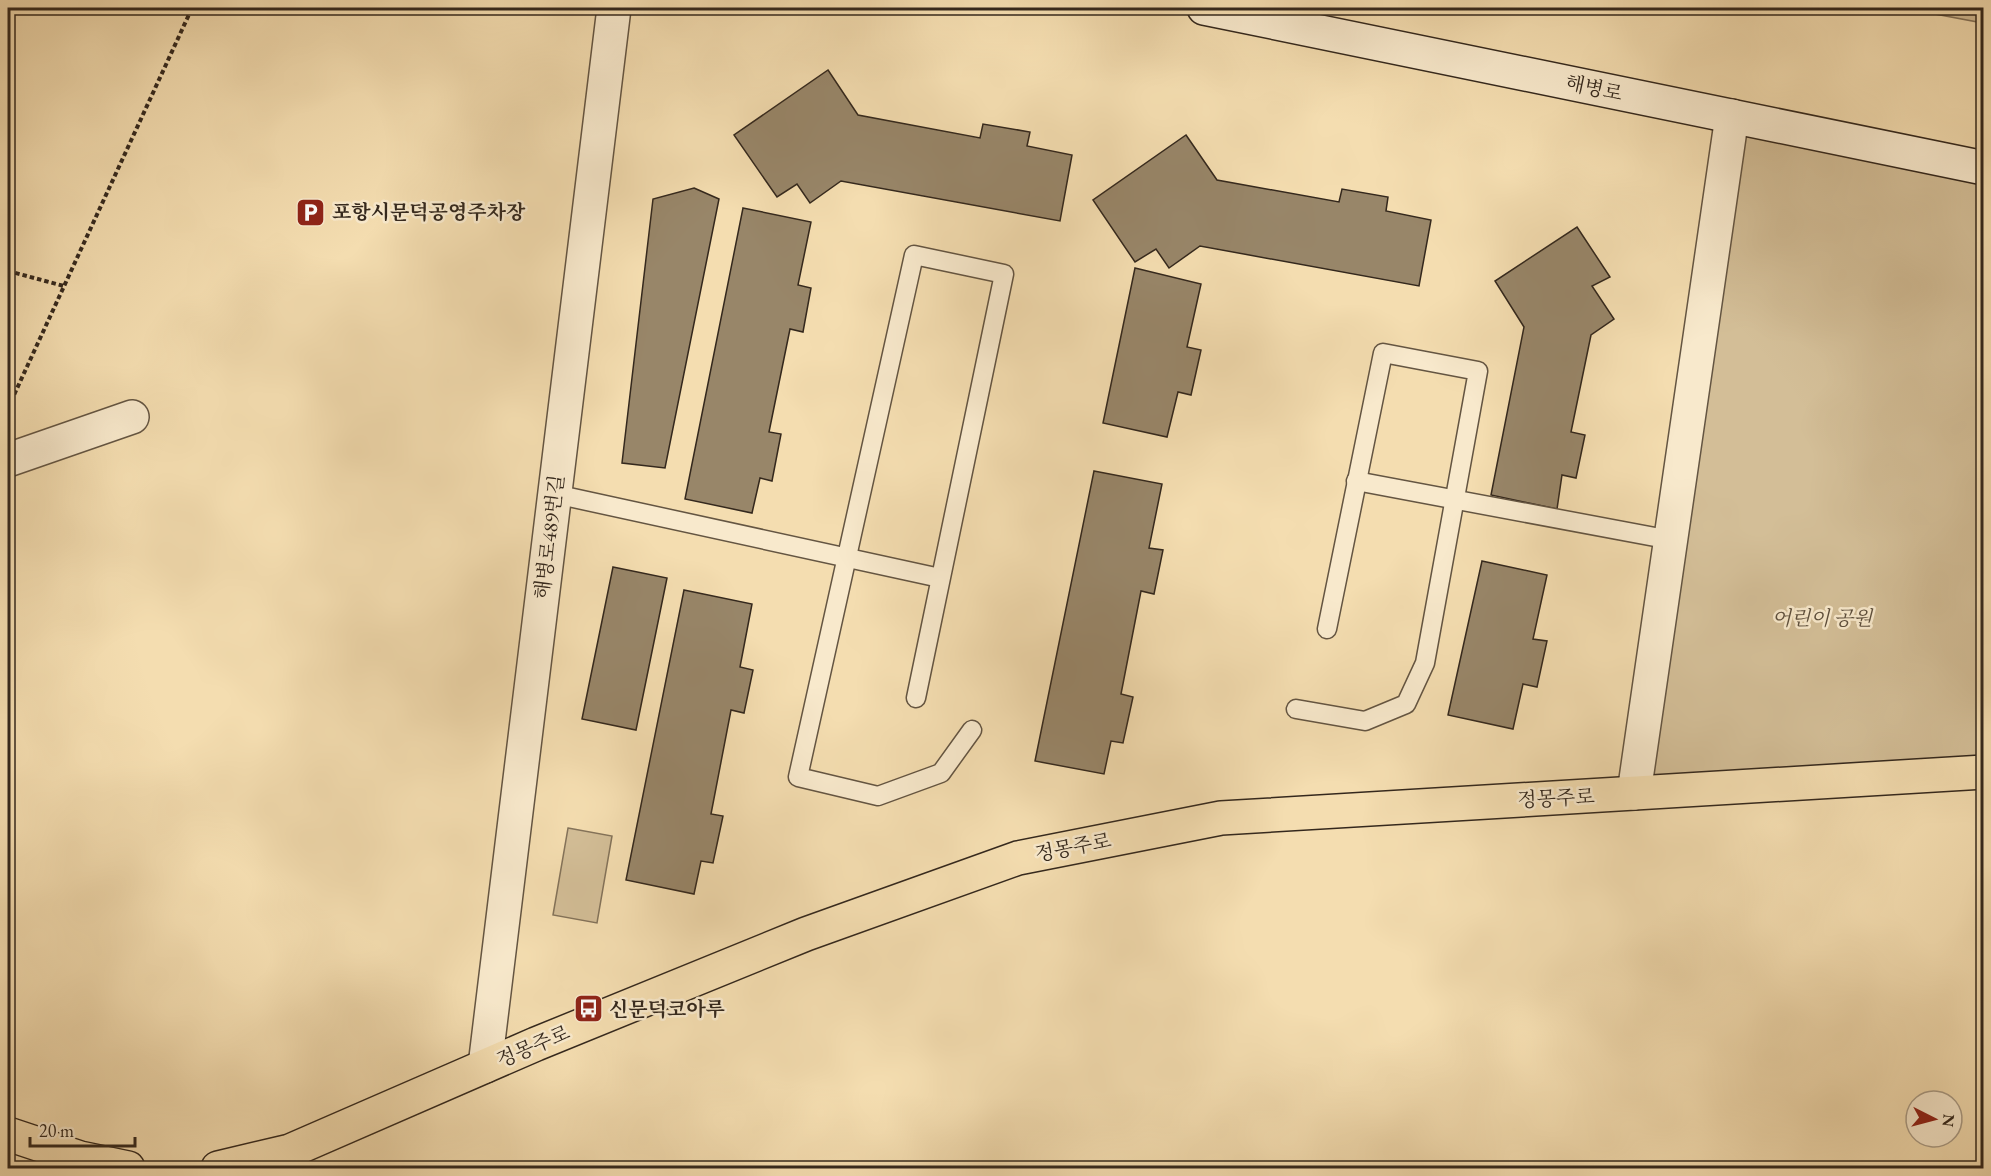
<svg xmlns="http://www.w3.org/2000/svg" width="1991" height="1176" font-family="'EB Garamond','Noto Serif KR',serif">
<rect width="100%" height="100%" fill="#f4ddb0"/>
<filter id="stains"><feTurbulence type="fractalNoise" baseFrequency=".00333" numOctaves="4"/><feColorMatrix values="0 0 0 0 .2 0 0 0 0 .09 0 0 0 0 .02 0 0 0 .5 -.17"/></filter>
<radialGradient id="worn" r=".72"><stop offset=".6" stop-color="#630" stop-opacity="0"/><stop offset="1" stop-color="#630" stop-opacity=".3"/></radialGradient>
<g fill="#d3be97" stroke="#84735a" stroke-width="1.5">
<polygon points="1903,8 1983,8 1983,23"/>
<polygon points="1732,116 1983,168 1983,772 1634,793"/>
<polygon points="568,828 612,836 597,923 553,915"/>
</g>
<g fill="#988669" stroke="#34281d" stroke-width="1.5">
<polygon points="828,70 858,115 980,138 983,124 1030,132 1027,146 1072,155 1060,221 841,181 810,203 797,184 777,197 734,135"/>
<polygon points="1186,135 1217,180 1339,202 1342,189 1388,197 1386,211 1431,220 1419,286 1200,246 1169,268 1156,249 1135,262 1093,200"/>
<polygon points="694,188 719,199 665,468 622,463 653,199"/>
<polygon points="743,208 811,222 798,285 811,288 803,332 790,329 769,432 781,434 772,481 760,478 752,513 685,499"/>
<polygon points="1577,227 1610,277 1592,286 1614,319 1591,335 1571,432 1585,435 1576,478 1562,475 1557,509 1491,495 1524,327 1495,281"/>
<polygon points="1135,268 1201,284 1187,347 1201,350 1191,395 1178,392 1167,437 1103,423"/>
<polygon points="1094,471 1162,484 1149,548 1163,550 1154,594 1141,591 1121,694 1133,697 1123,743 1111,741 1104,774 1035,761"/>
<polygon points="1482,561 1547,575 1533,639 1547,641 1537,687 1523,684 1513,729 1448,715"/>
<polygon points="613,567 667,578 636,730 582,719"/>
<polygon points="684,590 752,604 740,667 753,670 744,713 731,710 711,814 723,816 713,863 701,861 694,894 626,880"/>
</g>
<g fill="none" stroke-linecap="round" stroke-linejoin="round">
<defs>
<g id="lane">
<polyline points="1356,481 1671,540"/>
<polyline points="555,494 940,578"/>
<polyline points="916,698 1004,274 914,255 798,777 878,796 941,773 972,730"/>
<polyline points="1296,709 1365,721 1406,704 1425,663 1478,371 1383,353 1327,629"/>
</g>
<g id="street">
<polyline points="8,460 132,417"/>
<polyline points="1634,793 1732,116"/>
<polyline points="485,1066 614,8"/>
</g>
<polyline id="secondary" points="1204,8 1984,168"/>
<g id="primary">
<polyline points="8,1134 80,1158 128,1168"/>
<polyline points="218,1168 290,1151 536,1044 806,934 1018,858 1221,818 1984,772"/>
</g>
</defs>
<use href="#lane" stroke="#645542" stroke-width="21"/>
<use href="#street" stroke="#645542" stroke-width="36"/>
<use href="#secondary" stroke="#34281d" stroke-width="36"/>
<use href="#primary" stroke="#34281d" stroke-width="36"/>
<g stroke="#34281d" stroke-width="4" stroke-dasharray="4.5 3" stroke-linecap="butt">
<polyline points="8,271 64,286"/>
<polyline points="8,408 192,8"/>
</g>
<use href="#lane" stroke="#f8e9cc" stroke-width="18"/>
<use href="#street" stroke="#f8e9cc" stroke-width="33"/>
<use href="#secondary" stroke="#f8e9cc" stroke-width="33"/>
<use href="#primary" stroke="#f4ddb0" stroke-width="33"/>
</g>
<defs>
<symbol id="parking-square" viewBox="-11 -11 22 22"><rect x="-9" y="-9" width="18" height="18" rx="4" fill="#8f2418" stroke="#f8e9cc"/><path d="M-3.5-5.5H1a3.5 3.5 0 0 1 0 7H-1V5.5H-3.5ZM-1-3.4V-.6H.8a1.4 1.4 0 0 0 0-2.8Z" fill="#fff"/></symbol>
<symbol id="bus-square" viewBox="-11 -11 22 22"><rect x="-9" y="-9" width="18" height="18" rx="4" fill="#8f2418" stroke="#f8e9cc"/><path d="M-5-6H5V4H4V6H2V4H-2V6H-4V4H-5ZM-3.5-4V0h7V-4ZM-3.5 1.2v1.5H-2V1.2ZM2 1.2v1.5H3.5V1.2Z" fill="#fff"/></symbol>
</defs>
<g fill-rule="evenodd">
<use href="#parking-square" x="294" y="196" width="33" height="33"/>
<use href="#bus-square" x="572" y="992" width="33" height="33"/>
</g>
<g text-anchor="middle" dominant-baseline="central" stroke-width="5" stroke-linejoin="round" paint-order="stroke">
<g font-size="20" fill="#34281d" stroke="#f8e9cc">
<text transform="translate(1594 88) rotate(12)">해병로</text>
<text transform="translate(549 537) rotate(-83)">해병로489번길</text>
<text transform="translate(1556 798) rotate(-3)">정몽주로</text>
<text transform="translate(1073 847) rotate(-11)">정몽주로</text>
<text transform="translate(533 1046) rotate(-23)">정몽주로</text>
</g>
<g font-size="20" font-weight="bold" fill="#34281d" stroke="#f8e9cc" text-anchor="start">
<text x="332" y="212">포항시문덕공영주차장</text>
<text x="609" y="1009">신문덕코아루</text>
</g>
<g font-size="20" font-style="italic" fill="#5c4e3c" stroke="#f8e9cc">
<text x="1822" y="618">어린이 공원</text>
</g>
</g>
<rect width="1991" height="1176" fill="none" stroke="#f4ddb0" stroke-width="30"/>
<rect x="9" y="9" width="1973" height="1158" fill="none" stroke="#34281d" stroke-width="3"/>
<rect x="15" y="15" width="1961" height="1146" fill="none" stroke="#34281d" stroke-width="1.5"/>
<g transform="translate(1934 1119) rotate(96)"><circle r="28" fill="#f8e9cc" stroke="#aa9c86" stroke-width="1.5"/>
<path d="M0-4.5L10 22L0 15L-10 22Z" fill="#8f2418"/>
<text y="-9" font-size="16" font-weight="bold" text-anchor="middle" fill="#34281d">N</text>
</g>
<path d="M30 1137v9h105v-9" fill="none" stroke="#34281d" stroke-width="3"/>
<text x="39" y="1137" font-size="18" fill="#34281d" stroke="#f8e9cc" stroke-width="4.5" paint-order="stroke">20 m</text>
<rect width="100%" height="100%" filter="url(#stains)"/>
<rect width="100%" height="100%" fill="url(#worn)"/>
</svg>
